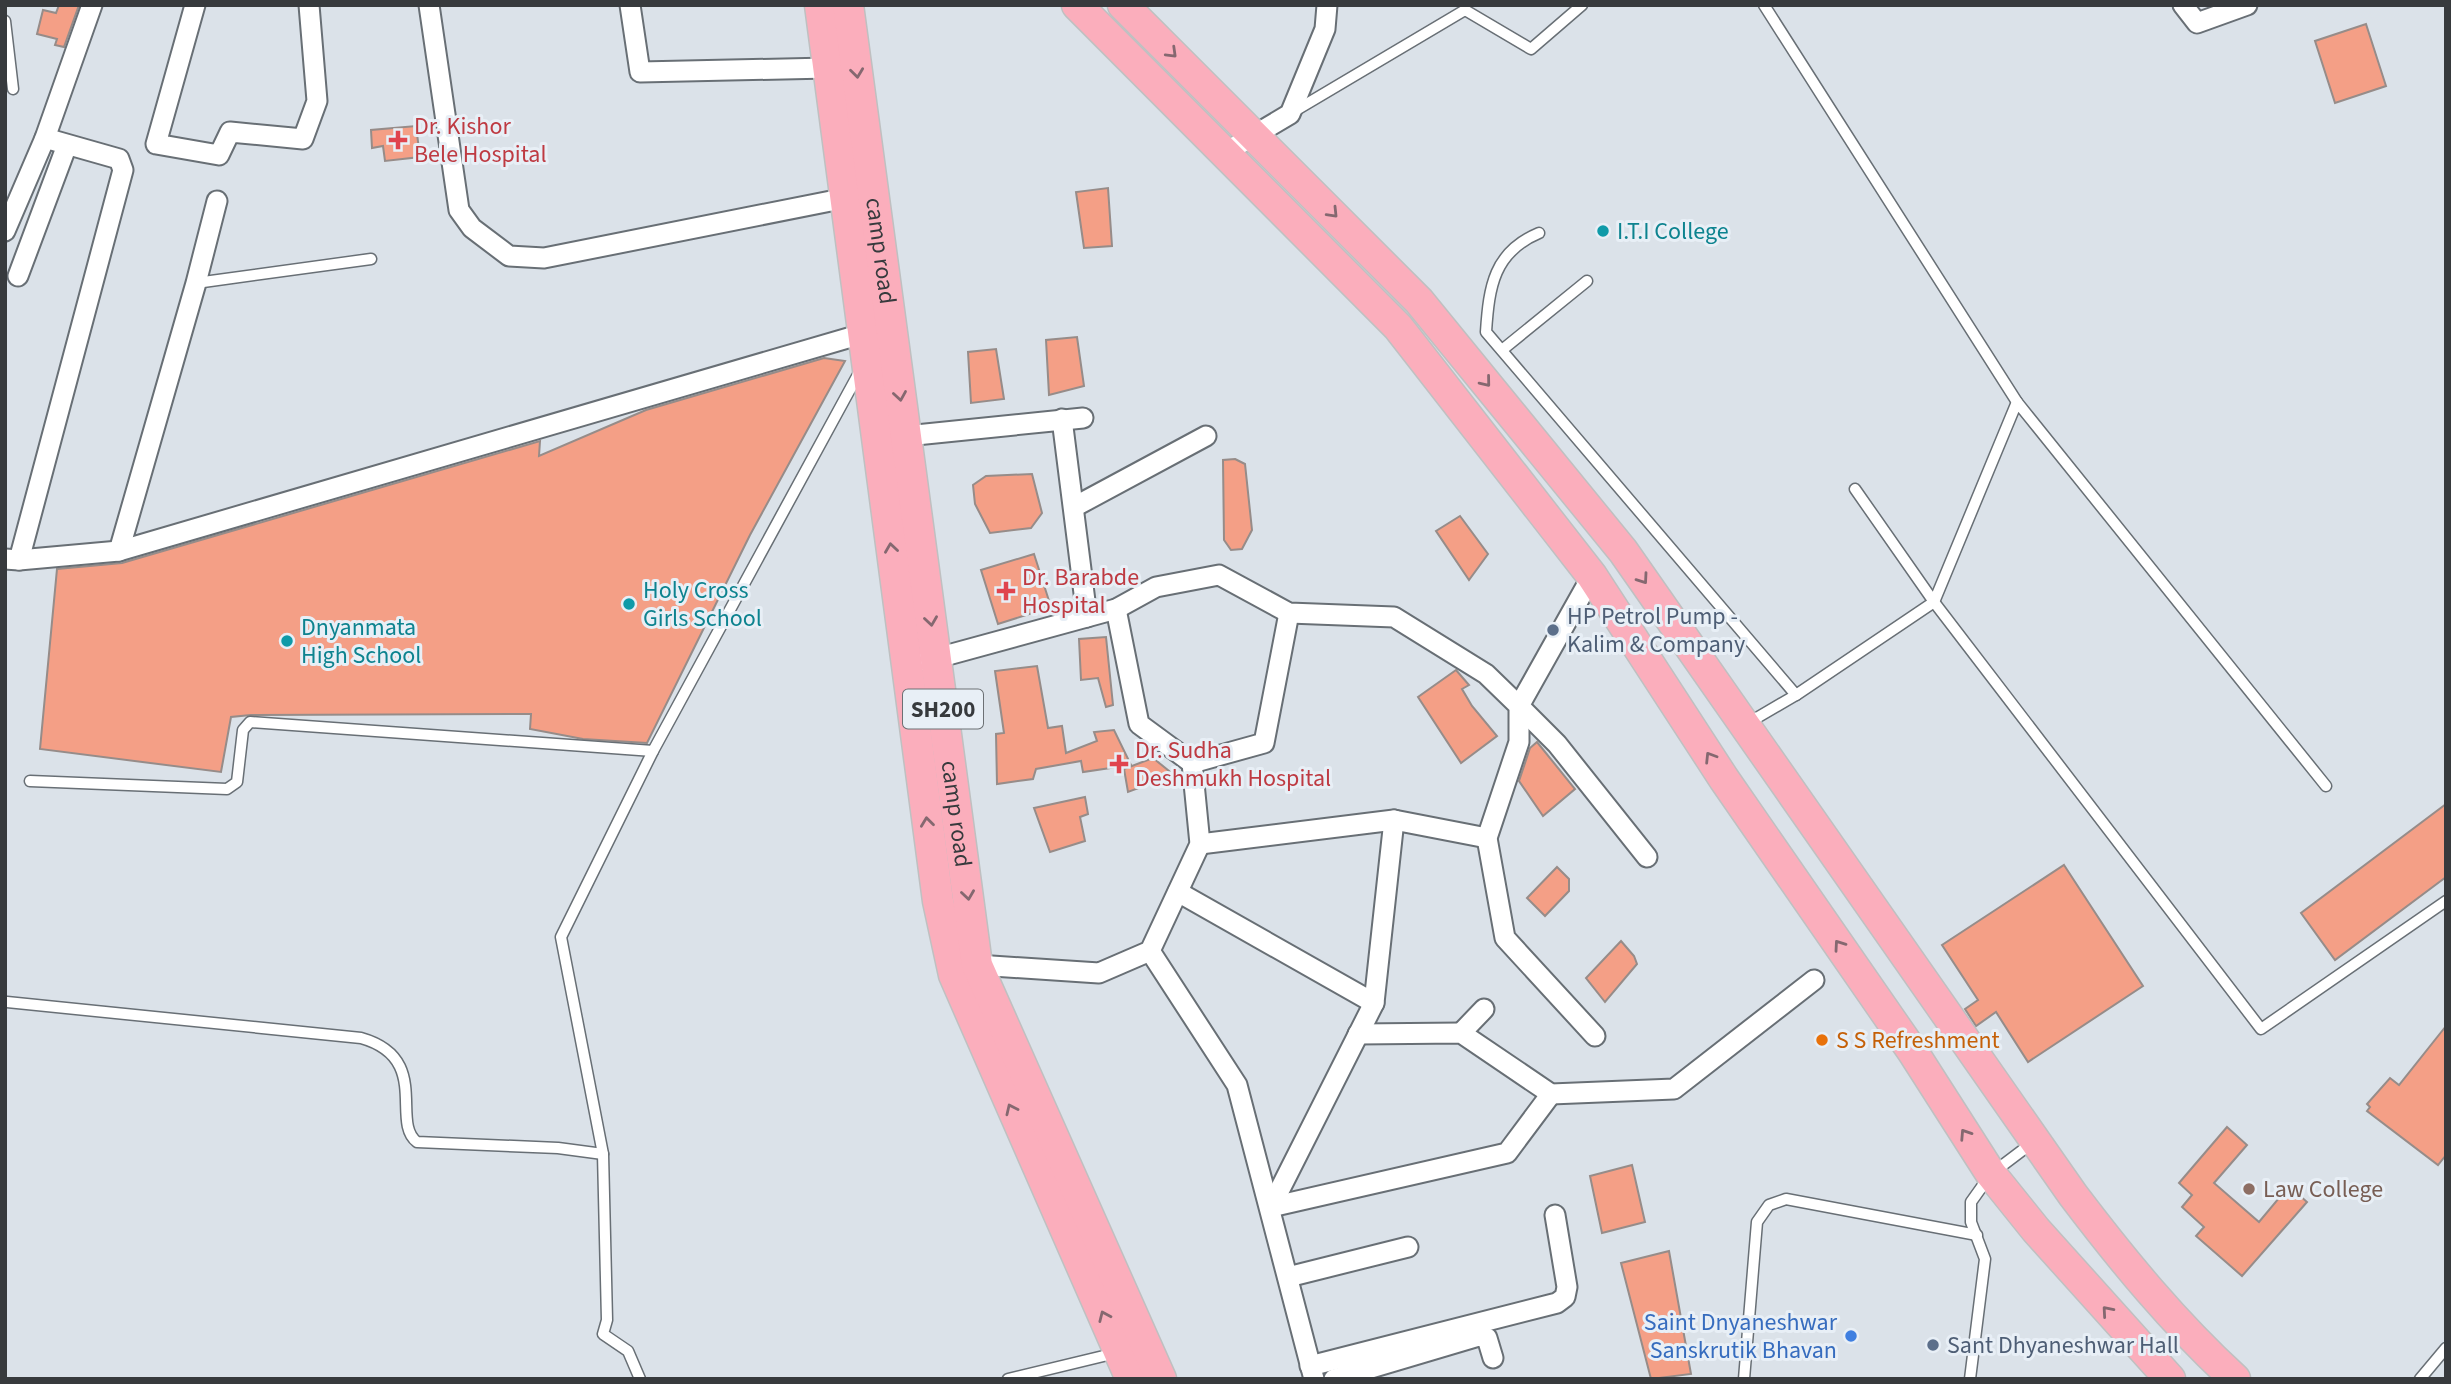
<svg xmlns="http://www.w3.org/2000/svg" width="2451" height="1384" font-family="'Source Sans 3',sans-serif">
<rect width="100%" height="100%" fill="#dbe2e9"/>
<g fill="#f49f86" stroke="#968c89" stroke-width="2">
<polygon points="59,5 79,5 64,47 55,45 57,39 37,34 43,10 56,13"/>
<polygon points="2366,24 2386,86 2335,103 2315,41"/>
<polygon points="416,126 420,157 385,161 383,146 372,148 371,130"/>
<polygon points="1108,188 1112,246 1084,248 1076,192"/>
<polygon points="1077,337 1084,386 1049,395 1046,340"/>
<polygon points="996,349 1004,399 971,403 968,352"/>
<polygon points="824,358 845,361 750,535 647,743 583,739 530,729 531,714 251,715 231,717 221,772 40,749 57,569 122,563 540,441 539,456 646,410"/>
<polygon points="1235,459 1245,464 1252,530 1242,549 1231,550 1224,540 1223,460"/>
<polygon points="1032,474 1042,513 1031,528 990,533 975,504 973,485 986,476"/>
<polygon points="1460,516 1488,554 1469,580 1436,531"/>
<polygon points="1034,554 1051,607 998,624 981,570"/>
<polygon points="1106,637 1113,705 1106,707 1098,678 1081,680 1079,639"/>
<polygon points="1037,666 1048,728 1062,726 1066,753 1097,741 1094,732 1114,730 1131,765 1083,772 1081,761 1036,769 1033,779 997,784 996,734 1004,733 995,671"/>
<polygon points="1456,670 1469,685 1462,689 1472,706 1497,736 1461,763 1418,697"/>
<polygon points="1537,742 1575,789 1543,816 1519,781 1530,748"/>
<polygon points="1153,758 1174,775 1128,792 1124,769"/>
<polygon points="1085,797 1088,814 1080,817 1085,841 1050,852 1034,808"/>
<polygon points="2446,804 2446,877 2335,960 2301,913"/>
<polygon points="2064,865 2143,986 2028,1062 1996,1012 1976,1026 1965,1009 1978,1000 1942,945"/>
<polygon points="1557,867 1569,879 1569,891 1545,916 1527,898"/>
<polygon points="1621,941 1634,956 1637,964 1605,1002 1586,978"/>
<polygon points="2446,1026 2446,1155 2438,1165 2367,1111 2370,1107 2367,1104 2390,1078 2399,1085"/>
<polygon points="2227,1127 2247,1145 2214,1183 2259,1222 2289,1186 2307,1202 2242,1276 2196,1236 2204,1227 2182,1207 2192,1195 2179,1183"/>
<polygon points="1632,1165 1645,1222 1602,1233 1590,1176"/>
<polygon points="1669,1251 1691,1374 1651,1379 1621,1263"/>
</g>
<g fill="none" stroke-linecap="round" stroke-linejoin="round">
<defs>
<g id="lane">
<polyline points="1764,5 2017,402"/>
<polyline points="5,21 13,89"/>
<polyline points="1293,112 1465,10 1531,49 1582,5"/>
<path d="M1539 233C1494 252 1489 286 1486 332L1796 695"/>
<polyline points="196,283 371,259"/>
<polyline points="1502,350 1587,281"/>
<polyline points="1855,489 1934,602 2261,1029 2446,901"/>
<polyline points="1748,723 1796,695 1934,602 2017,402 2326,786"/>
<polyline points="30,781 227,789 237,782 243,730 250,722 653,751"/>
<path d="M7 1002 361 1038C432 1058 390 1122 417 1142L558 1148 603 1154"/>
<polyline points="640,1379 628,1351 603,1334 607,1320 603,1154 561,937 653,751 860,371"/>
<polyline points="1008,1379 1116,1353"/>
<polyline points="1744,1379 1757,1222 1769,1205 1786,1199 1977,1235"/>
<polyline points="1970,1379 1985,1259 1971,1222 1971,1202 1991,1174 2032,1143"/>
<polyline points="2420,1379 2446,1348"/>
</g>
<g id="street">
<polyline points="195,5 156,144 219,155 230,132 303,139 317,101 309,5"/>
<polyline points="429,5 459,210 472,228 509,256 544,258 846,198"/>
<polyline points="630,5 640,72 828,68"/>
<polyline points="2183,5 2197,23 2247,5"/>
<polyline points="1226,152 1290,114 1325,29 1327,5"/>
<polyline points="5,231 45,138 92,5"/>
<polyline points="18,276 67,145"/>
<polyline points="1062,419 1087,617"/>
<polyline points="906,436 1083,418"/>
<polyline points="1074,507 1206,436"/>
<polyline points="119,551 196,283 217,201"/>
<polyline points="5,559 19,560 119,551 872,331"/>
<polyline points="19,560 123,170 119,159 45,138"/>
<polyline points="1592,576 1519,706 1557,744 1647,857"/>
<polyline points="1116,609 1139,724 1192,763 1264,743 1289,613"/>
<polyline points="926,661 1116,609 1156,587 1219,575 1289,613 1394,617 1486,674 1519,706 1519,742 1487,838 1505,938 1595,1036"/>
<polyline points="1200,844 1394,820 1487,838"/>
<polyline points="1178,892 1374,1003"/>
<polyline points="1150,951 1237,1085 1314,1379"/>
<polyline points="977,965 1099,973 1150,951 1200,844 1192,763"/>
<polyline points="1461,1033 1484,1009"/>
<polyline points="1358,1034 1461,1033 1551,1094 1674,1089 1814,980"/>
<polyline points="1271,1207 1374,1003 1394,820"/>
<polyline points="1271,1207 1507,1153 1551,1094"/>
<polyline points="1288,1277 1408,1247"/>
<polyline points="1310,1366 1557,1303 1565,1297 1567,1287 1555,1215"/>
<polyline points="1334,1379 1479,1336 1487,1338 1493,1358"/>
</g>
<g id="primary">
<polyline points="820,5 938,901 954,975 1131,1379"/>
<path id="s1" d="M848 5 977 965 1161 1379"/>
<polyline points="1077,5 1398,327 1592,576 1724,779 1913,1052 1991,1174 2036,1230 2170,1379"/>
<path d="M1123 5 1419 301 1623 551 2073 1195C2123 1261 2174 1323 2235 1379"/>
</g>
</defs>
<use href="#lane" stroke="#686f75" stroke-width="13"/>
<use href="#street" stroke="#686f75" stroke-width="23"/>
<use href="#primary" stroke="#bfc0c1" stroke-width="33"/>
<use href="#lane" stroke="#fff" stroke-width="10"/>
<use href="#street" stroke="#fff" stroke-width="19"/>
<use href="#primary" stroke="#fbaebc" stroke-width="30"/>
</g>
<defs><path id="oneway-chevron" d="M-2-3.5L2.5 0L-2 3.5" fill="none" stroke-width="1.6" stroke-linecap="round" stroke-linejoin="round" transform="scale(1.75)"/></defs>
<g stroke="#856870">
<use href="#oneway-chevron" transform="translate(1172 53) rotate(44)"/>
<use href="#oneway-chevron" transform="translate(857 73) rotate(83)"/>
<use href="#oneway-chevron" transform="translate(1333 213) rotate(46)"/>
<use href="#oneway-chevron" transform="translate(1486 382) rotate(51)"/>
<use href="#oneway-chevron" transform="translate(900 396) rotate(81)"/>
<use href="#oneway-chevron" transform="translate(891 548) rotate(-98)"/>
<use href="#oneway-chevron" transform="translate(1643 579) rotate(55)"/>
<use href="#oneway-chevron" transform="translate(931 621) rotate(82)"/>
<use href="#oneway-chevron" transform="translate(1710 757) rotate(-122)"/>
<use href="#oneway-chevron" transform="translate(927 822) rotate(-97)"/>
<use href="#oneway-chevron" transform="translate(968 895) rotate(82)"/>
<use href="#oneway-chevron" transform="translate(1839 945) rotate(-125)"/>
<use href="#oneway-chevron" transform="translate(1011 1109) rotate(-115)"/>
<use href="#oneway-chevron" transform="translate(1965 1134) rotate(-123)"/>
<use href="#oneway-chevron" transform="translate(2107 1311) rotate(-131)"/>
<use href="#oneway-chevron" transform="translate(1104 1316) rotate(-114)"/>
</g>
<g fill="#e0444e" stroke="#e8eff6" stroke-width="2.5">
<path d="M394.5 129.5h7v7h7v7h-7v7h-7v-7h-7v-7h7z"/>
<path d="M1002.5 580.5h7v7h7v7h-7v7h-7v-7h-7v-7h7z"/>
<path d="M1115.5 753.5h7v7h7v7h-7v7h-7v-7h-7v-7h7z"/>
</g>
<g fill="#0f9aa8" stroke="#e8eff6" stroke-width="2.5">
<circle cx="1603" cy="231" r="7"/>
<circle cx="629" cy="604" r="7"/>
<circle cx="287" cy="641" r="7"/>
</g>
<g fill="#5c6f8a" stroke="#e8eff6" stroke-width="2.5">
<circle cx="1553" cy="630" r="7"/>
<circle cx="1933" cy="1345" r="7"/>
</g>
<circle fill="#e8710a" stroke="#e8eff6" stroke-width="2.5" cx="1822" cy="1040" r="7"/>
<circle fill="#8d6e63" stroke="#e8eff6" stroke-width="2.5" cx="2249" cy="1189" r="7"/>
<circle fill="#3f7fe0" stroke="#e8eff6" stroke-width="2.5" cx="1851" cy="1336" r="7"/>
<g text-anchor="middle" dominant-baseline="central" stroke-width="6" stroke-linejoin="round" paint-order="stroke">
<rect fill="#e8eff6" stroke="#6c7074" stroke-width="2" x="903" y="689.5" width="80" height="39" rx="5"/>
<g font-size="23" font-weight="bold" fill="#373a3d">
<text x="943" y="709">SH200</text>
</g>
<g font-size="24" fill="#be3a42" stroke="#e8eff6" text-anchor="start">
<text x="414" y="126">Dr. Kishor<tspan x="414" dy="28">Bele Hospital</tspan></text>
<text x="1022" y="577">Dr. Barabde<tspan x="1022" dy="28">Hospital</tspan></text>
<text x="1135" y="750">Dr. Sudha<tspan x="1135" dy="28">Deshmukh Hospital</tspan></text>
</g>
<g font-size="24" fill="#0d838f" stroke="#e8eff6" text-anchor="start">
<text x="1617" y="231">I.T.I College</text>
<text x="643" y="590">Holy Cross<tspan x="643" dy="28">Girls School</tspan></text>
<text x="301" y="627">Dnyanmata<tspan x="301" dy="28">High School</tspan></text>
</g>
<g font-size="24" fill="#373a3d" stroke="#e8eff6">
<text stroke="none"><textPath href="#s1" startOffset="248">camp road</textPath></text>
<text stroke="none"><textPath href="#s1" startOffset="816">camp road</textPath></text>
</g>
<g font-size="24" fill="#4e5e75" stroke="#e8eff6" text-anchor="start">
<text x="1567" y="616">HP Petrol Pump -<tspan x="1567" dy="28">Kalim &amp; Company</tspan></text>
<text x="1947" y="1345">Sant Dhyaneshwar Hall</text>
</g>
<g font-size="24" fill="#c56008" stroke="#e8eff6" text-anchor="start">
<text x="1836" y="1040">S S Refreshment</text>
</g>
<g font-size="24" fill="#785e54" stroke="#e8eff6" text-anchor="start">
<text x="2263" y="1189">Law College</text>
</g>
<g font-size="24" fill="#366cbe" stroke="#e8eff6" text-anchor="end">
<text x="1837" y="1322">Saint Dnyaneshwar<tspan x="1837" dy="28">Sanskrutik Bhavan</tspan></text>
</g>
</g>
<rect width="2451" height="1384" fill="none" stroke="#373a3d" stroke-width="14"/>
</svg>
